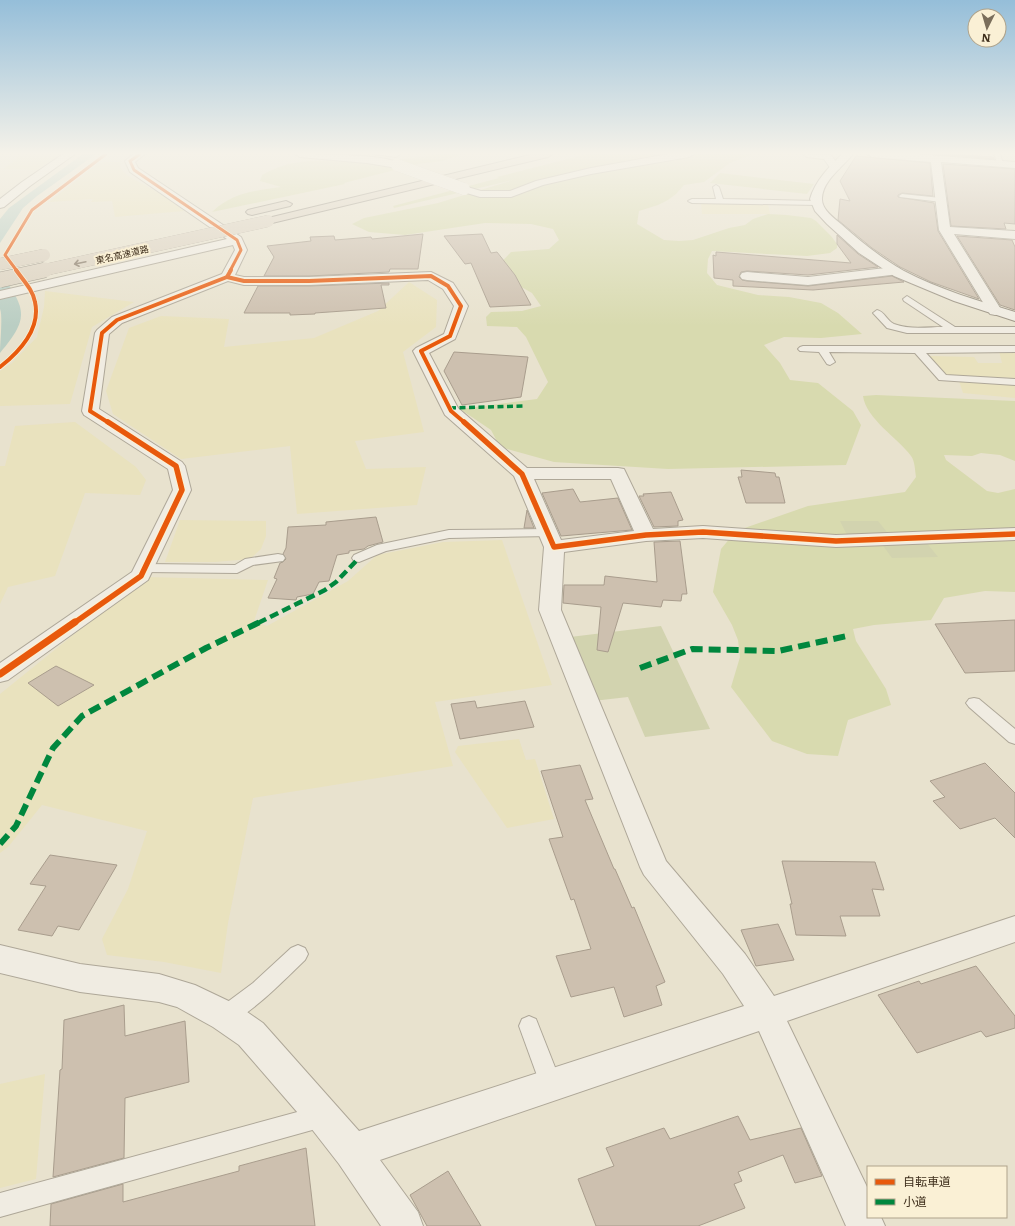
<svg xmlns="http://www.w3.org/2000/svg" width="1015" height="1226" font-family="Literata,'Noto Sans JP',serif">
<rect width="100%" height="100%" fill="#e8e2ce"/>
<g fill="#e9e2be">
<polygon points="24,154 60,154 37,170 3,169"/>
<polygon points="106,162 120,162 121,169 128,176 166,197 184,211 115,217 112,201 91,202 93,199 49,202 99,163"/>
<polygon points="701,203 768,204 770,214 702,214"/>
<polygon points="409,282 437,300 436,327 403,352 424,432 355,441 366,469 426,467 417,505 297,514 290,446 181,459 113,414 106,391 129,328 161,316 229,319 224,347 314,338 378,311"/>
<polygon points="45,291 134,302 92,327 70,404 0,406 0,371 12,363 37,337 44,307"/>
<polygon points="999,351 1015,351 1015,378 947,375 941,371 927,356 974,357 978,363 1002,363"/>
<polygon points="959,381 1015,384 1015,398 963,393"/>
<polygon points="75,422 136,467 146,480 140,495 85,493 55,576 8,587 0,604 0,466 5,466 15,426"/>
<polygon points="180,520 266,521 266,536 261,549 250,559 215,562 165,562"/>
<polygon points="502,540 552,685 435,702 453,766 253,798 228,923 221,973 164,962 107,955 102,939 128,889 147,831 42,805 8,847 0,853 0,694 145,577 268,580 254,621 267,626 348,581 377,555 443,542"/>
<polygon points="519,739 526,760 535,759 554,819 507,828 455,752 458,746"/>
<polygon points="45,1074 36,1179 0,1188 0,1084"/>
</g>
<g fill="#d8daaf">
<path d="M439 154H463L442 161 418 164 344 183 345 184 212 212C233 192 254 191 281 187L260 181 262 175C299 153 335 163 375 161 396 160 418 158 439 154Z"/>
<polygon points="587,154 753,154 730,163 704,182 684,185 676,194 668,200 658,205 639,211 637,224 664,240 679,241 693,240 729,228 745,225 753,219 768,214 787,215 811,218 816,221 831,236 837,244 837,248 830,253 807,256 712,251 708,259 707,273 717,285 758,295 789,297 821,303 838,313 862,334 821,338 784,337 764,345 780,363 790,380 818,383 853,411 861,425 846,465 668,469 554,462 500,447 491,430 460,409 537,399 548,382 526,337 517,327 487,326 486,317 491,312 522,311 541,306 532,293 493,271 511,252 549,249 559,240 553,229 531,224 485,223 405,235 369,232 352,224 364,218 438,203 513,180 394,208 393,206 499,178 497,177"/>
<polygon points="720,173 814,184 807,194 710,183"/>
<path d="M876 395 1015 401V461L1000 455 981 453 972 456 944 455 946 460 987 491 998 493 1015 489V592L985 591 944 598 931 620 874 625 853 629 856 641 886 689 891 705 848 720 838 756 807 754 772 741 731 687 740 657 738 640 732 625 713 592 721 549 736 531 808 506 905 492 916 477C915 471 915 461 911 456 898 438 866 419 863 396Z"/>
</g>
<g fill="#d2d3af">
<polygon points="840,521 878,521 890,536 921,536 938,557 892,558 876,536 847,535"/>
<polygon points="661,626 710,729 645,737 628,697 593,701 570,637"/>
</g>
<g fill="#bacec3">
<polygon points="83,154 96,154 37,196 23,208 0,243 0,219 9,208"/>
<path d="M0 271C24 308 32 316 0 353 0 344 3 315 0 309Z"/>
</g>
<g fill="#cdc0af" stroke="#a99d8d">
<polygon points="941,154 993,157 994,159"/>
<polygon points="856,156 930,163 933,196 902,193 898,195 898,197 934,203 938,231 979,299 931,282 900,267 872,248 838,220 840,199 850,201 840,181"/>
<polygon points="943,164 1015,169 1015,224 1004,223 1006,229 951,226"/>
<polygon points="423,234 418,269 390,269 389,272 309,276 264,276 274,257 267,246 311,241 310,237 334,236 335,240 371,237 372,239"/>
<polygon points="482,234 491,253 497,252 515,275 531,305 490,307 471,263 465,264 444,236"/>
<polygon points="837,235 858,254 878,267 808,275 747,271 741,272 739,277 742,280 747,281 808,286 892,276 904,282 813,290 733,286 733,280 714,278 713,255 716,256 716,252 851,263 837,244"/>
<polygon points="957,236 1012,240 1015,247 1015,310 1000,305"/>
<polygon points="389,283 389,285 381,285 386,308 315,313 315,314 290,315 290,313 244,313 258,286 309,286"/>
<polygon points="454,352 528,357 521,397 462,405 444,371"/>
<polygon points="741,470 775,473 776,477 779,477 785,503 746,503 738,477 742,477"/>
<polygon points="573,489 580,502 618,498 632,530 561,536 542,493"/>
<polygon points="671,492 683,520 678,521 678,526 654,527 639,496 644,496 643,494"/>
<polygon points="527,510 534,528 524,528"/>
<polygon points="376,517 383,542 368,546 364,549 349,551 349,553 337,555 329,581 319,582 313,594 297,597 296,600 268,598 277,579 274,578 280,563 283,562 286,559 283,554 286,548 288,527 326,525 326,522"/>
<polygon points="680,541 687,594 682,594 681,601 663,600 661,607 623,603 608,652 597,650 601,607 563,603 564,585 604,585 605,576 657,582 654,542"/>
<polygon points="1015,620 1015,671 965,673 935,624"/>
<polygon points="56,666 94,685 58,706 28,683"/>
<polygon points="475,701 477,708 525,701 534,727 460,739 451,704"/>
<polygon points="985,763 1015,793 1015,838 995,818 960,829 933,801 945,797 930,781"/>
<polygon points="580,765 593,799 585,800 614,869 615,869 632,908 634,907 665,982 656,986 662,1005 624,1017 614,987 571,997 556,956 591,949 574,899 571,900 549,839 563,837 541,771"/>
<polygon points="50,855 117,865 79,930 58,926 52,936 18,930 46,886 30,884"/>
<polygon points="782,861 875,862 884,890 872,889 880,916 840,916 846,936 796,935 790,904 792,904"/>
<polygon points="778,924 794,960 756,966 741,930"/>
<polygon points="976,966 1015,1016 1015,1028 986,1037 981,1031 917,1053 878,995 919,981 921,984"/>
<polygon points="124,1005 125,1036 185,1021 189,1082 125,1098 124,1158 53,1177 60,1070 62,1069 64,1020"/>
<polygon points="738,1116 750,1140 801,1128 822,1176 795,1183 783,1155 738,1172 742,1181 734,1184 745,1208 698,1226 596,1226 578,1179 614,1166 606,1148 664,1128 670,1139"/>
<polygon points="306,1148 315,1226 50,1226 51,1204 123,1184 123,1202 239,1171 239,1166"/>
<polygon points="448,1171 481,1226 427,1226 410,1195"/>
</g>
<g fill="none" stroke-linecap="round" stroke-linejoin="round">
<defs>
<g id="lane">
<polygon points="373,154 399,154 399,155 396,157"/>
<polygon points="994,154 1000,154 1003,164 1002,165 998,165"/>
<polygon points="716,185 719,187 723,199 817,201 821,203 817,205 692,203 688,201 692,199 716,199 713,187"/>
<polygon points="902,194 941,198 945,200 941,202 900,197 899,196"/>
<path d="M907 296 955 327H1015V333H907L887 328 873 313 877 310C885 312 887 321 894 324 909 330 928 327 943 327L904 301 903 299Z"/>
<polygon points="803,346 1015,346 1015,352 926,353 946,375 1015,379 1015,385 939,380 915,353 829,352 835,362 830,365 827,364 819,352 800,351 798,349 800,347"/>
<polygon points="548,529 552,530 554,533 552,536 449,538 386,551 359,562 354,561 352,558 354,555 377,545 449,530"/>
<polygon points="278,554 283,555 285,558 283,561 253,565 237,573 144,572 139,571 137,568 139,565 144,564 235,565 245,559"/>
<polygon points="974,698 979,699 1015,729 1015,744 1009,742 969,707 966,703 969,699"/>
<path d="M298 945 305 948 308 954 305 960C285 979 250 1016 225 1025L218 1023 215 1016 218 1009 253 983 291 948Z"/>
<polygon points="529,1016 536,1019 562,1085 559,1092 551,1096 543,1092 519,1026 522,1019"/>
<polygon points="323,1105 331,1108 334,1116 331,1124 323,1127 0,1217 0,1193"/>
</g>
<g id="street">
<path d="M133 154H145L135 162 138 168 241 237 247 250 235 275 244 277H309L431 272 453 283 468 306 455 339 429 353 458 408 527 468H618L624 469 653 529 703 526 836 535 1015 528V540L836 547 703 538 646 541 564 552 561 610 666 861 745 954 774 996 1015 916V942L787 1021 868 1189V1217H881L885 1226H846L759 1031 380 1160 418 1212 423 1226H381L339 1164 311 1128 239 1045 213 1027 177 1007 159 1002 80 992 0 973V945L80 964 159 974 195 985 237 1005 263 1023 359 1131 744 1006 723 974 644 875 640 867 539 610 544 547 514 476 445 415 413 351 416 348 444 334 454 306 443 289 428 280 309 285H244L228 281 122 323 109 334 99 409 182 462 185 466 191 490 148 580 8 680 0 682V663L132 572 173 490 168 469 84 415 82 411 95 333 97 330 112 317 222 274 235 250 233 245 0 299V291L227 239 130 172 125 161ZM534 479H611L634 531 561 540Z"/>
<path d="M295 154C312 154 393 154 402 165L397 168 367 163 300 157Z"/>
<polygon points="669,154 694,154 689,157 591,174 543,185 511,197 480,197 460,191 459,189 464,186 481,191 510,191 536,181 591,168"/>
<polygon points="802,154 831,155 840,167 839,169 831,169 824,159 807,157"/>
<polygon points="867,154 917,154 1015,162 1015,168 941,162 950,227 1015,231 1015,239 954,234 1002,311 1000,314 995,315 990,314 939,230 931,162 872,157"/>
<polygon points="894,267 899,268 900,271 899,274 808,285 747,280 742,279 740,276 742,273 747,272 808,277"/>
</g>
<g id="secondary">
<polygon points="63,154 75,154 30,186 4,207 0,208 0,199 22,182"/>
<path d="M842 154H853C843 167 823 180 822 198 821 209 834 218 841 224 861 242 881 258 904 271 938 289 979 301 1015 312V321L954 301 894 276 859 253 827 224 815 211 810 199C815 181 829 167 842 154Z"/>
</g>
<g id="highway">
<polygon points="534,154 553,154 548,157 268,224 264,223 262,221 264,219 268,218"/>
<polygon points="286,201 292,204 290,206 252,215 248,214 246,212 248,210"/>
</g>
</defs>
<use href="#lane" stroke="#aea798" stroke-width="2"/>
<use href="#street" stroke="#aea798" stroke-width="2"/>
<use href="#secondary" stroke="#9e9687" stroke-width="2"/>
<use href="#highway" stroke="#938c7e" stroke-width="2"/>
<use href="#lane" fill="#f0ece2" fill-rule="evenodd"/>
<use href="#street" fill="#f0ece2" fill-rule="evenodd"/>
<use href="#secondary" fill="#f0ece2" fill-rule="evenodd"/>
<use href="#highway" fill="#dcd2c0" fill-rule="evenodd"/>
<defs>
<polyline id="street-bridge" points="397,165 464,189"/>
<g id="highway-bridge-far1">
<polyline points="0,264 44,255"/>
<polyline points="40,271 268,221"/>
</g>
<polyline id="highway-bridge" points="0,280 45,270"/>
</defs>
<use href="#street-bridge" stroke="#aea798" stroke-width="12" stroke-linecap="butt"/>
<use href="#highway-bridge-far1" stroke="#938c7e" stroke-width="12" stroke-linecap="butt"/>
<use href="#highway-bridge" stroke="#938c7e" stroke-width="16" stroke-linecap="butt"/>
<use href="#street-bridge" stroke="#f0ece2" stroke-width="12"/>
<use href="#highway-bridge-far1" stroke="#dcd2c0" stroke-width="12"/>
<use href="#highway-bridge" stroke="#dcd2c0" stroke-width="15"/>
<polyline stroke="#00873e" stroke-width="3.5" stroke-dasharray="6 3.5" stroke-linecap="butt" points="450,408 525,406"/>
<polyline stroke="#00873e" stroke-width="4.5" stroke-dasharray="9 4.5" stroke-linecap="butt" points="258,623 325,590 336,582 359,558"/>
<g stroke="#00873e" stroke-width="6" stroke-dasharray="12 6" stroke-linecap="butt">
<polyline points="640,668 692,649 778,651 847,636"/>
<polyline points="0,844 16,826 53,748 82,716 206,648 260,622"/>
</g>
<defs>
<g id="cycleway-far3">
<polyline points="140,154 130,161 134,170 237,240 241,250 230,271"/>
<polyline points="17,271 5,255 32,210 106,154"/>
</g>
<g id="cycleway-far2">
<polyline points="227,277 244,281 309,281 431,276 448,286 461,306 450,336 421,351 451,411 465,423"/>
<path d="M0 367C19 352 41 329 35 302 33 290 23 280 16 270"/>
<polyline points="109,423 90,411 102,333 117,320 227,277 231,270"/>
</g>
<g id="cycleway-far1">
<polyline points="464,422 522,474 554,547 646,535 703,532 836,541 1015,534"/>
<polyline points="74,623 141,576 182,490 176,466 108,422"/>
</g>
<polyline id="cycleway" points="0,674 75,622"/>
</defs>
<use href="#cycleway-far3" stroke="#faf0d5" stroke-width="4.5"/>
<use href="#cycleway-far2" stroke="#faf0d5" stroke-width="5.5"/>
<use href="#cycleway-far1" stroke="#faf0d5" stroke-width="8"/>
<use href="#cycleway" stroke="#faf0d5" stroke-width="10"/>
<use href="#cycleway-far3" stroke="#e8590c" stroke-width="3"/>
<use href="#cycleway-far2" stroke="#e8590c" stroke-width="4"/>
<use href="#cycleway-far1" stroke="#e8590c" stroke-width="5.5"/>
<use href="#cycleway" stroke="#e8590c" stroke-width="7"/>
</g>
<defs><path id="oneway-shaft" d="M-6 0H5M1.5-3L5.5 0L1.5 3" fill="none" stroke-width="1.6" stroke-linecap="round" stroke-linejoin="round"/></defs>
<use stroke="#867866" href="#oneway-shaft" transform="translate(80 263) rotate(168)"/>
<linearGradient id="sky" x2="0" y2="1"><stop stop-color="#95bed9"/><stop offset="0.47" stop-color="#f5f2e9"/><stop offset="1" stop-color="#f5f2e9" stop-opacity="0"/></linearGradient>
<rect width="1015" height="326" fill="url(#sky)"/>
<g text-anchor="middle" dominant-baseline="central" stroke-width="4" stroke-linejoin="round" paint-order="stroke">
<g font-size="9" fill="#3f2f1d" stroke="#faf0d5">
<text transform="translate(122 254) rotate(-13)">東名高速道路</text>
</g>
</g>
<rect x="867" y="1166" width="140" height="52" fill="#faf0d5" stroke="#afa38b"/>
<rect x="875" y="1179" width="20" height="6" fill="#e8590c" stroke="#afa38b"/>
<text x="903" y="1186" font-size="12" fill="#3f2f1d">自転車道</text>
<rect x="875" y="1199" width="20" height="6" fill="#00873e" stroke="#afa38b"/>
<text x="903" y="1206" font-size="12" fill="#3f2f1d">小道</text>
<g transform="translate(987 28) rotate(185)"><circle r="19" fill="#faf0d5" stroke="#afa38b"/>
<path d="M0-3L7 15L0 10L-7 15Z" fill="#7a6e5b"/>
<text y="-6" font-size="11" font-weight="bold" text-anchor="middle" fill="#3f2f1d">N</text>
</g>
</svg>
